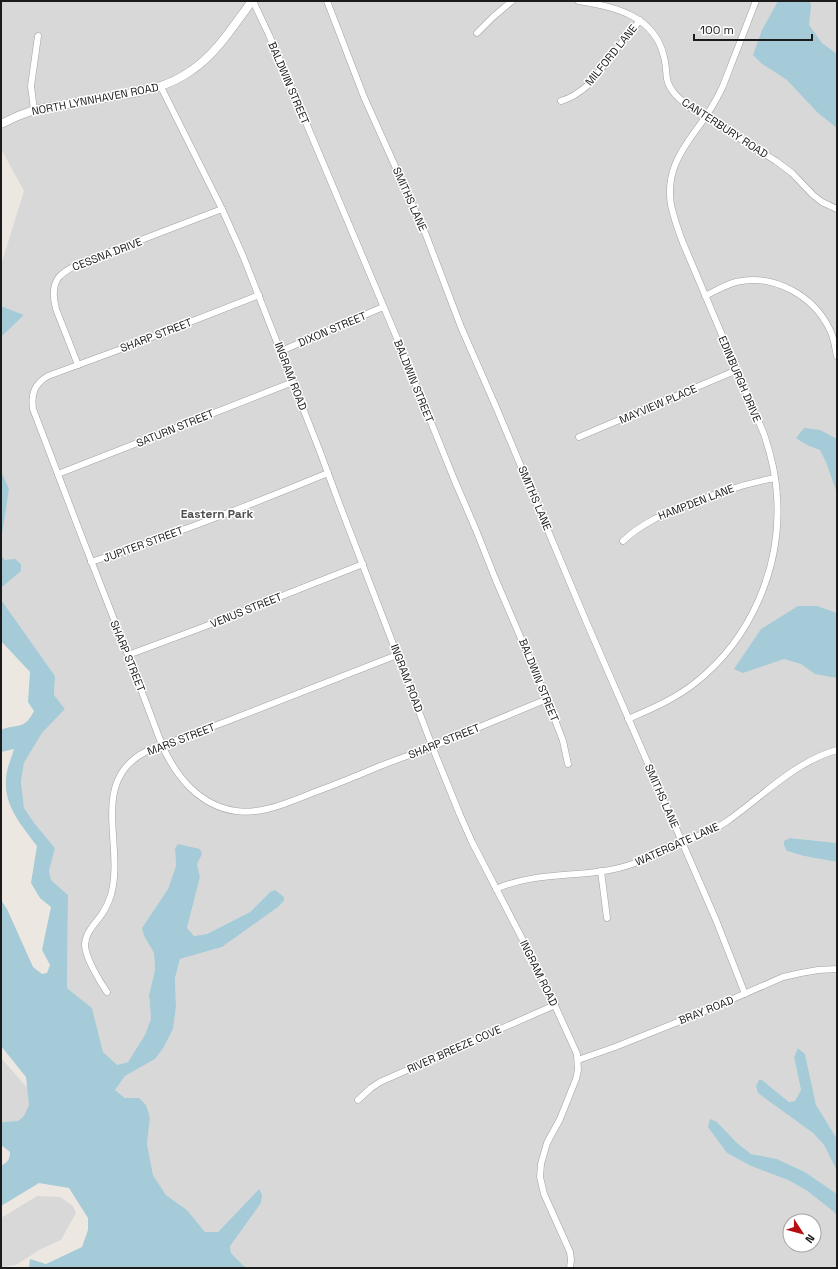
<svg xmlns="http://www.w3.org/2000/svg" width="838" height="1269" font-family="'Space Grotesk',sans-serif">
<rect width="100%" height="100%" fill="#ece8e1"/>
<g fill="#d9d8d8" fill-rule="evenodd">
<path d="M1 1H837V843L791 838 787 851 804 856 837 862V1139L816 1106 805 1054 799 1048 794 1057 801 1090 795 1101 789 1102 762 1080 824 1145 837 1171V1194L805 1172 777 1159 751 1154 736 1142 717 1122 727 1153 751 1166 788 1180 806 1190 834 1211 837 1216V1268H246L231 1253 230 1245 261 1203 259 1189 218 1232H205L187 1210 166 1195 153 1175 147 1144 150 1118 139 1098H125L115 1090 125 1076 155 1059 164 1047 173 1029 176 1007 175 978 180 959 222 947 278 907 284 901 270 892 250 912 207 934 194 936 187 928 200 877 197 864 175 849 176 866 168 889 142 928 144 936 154 953 155 970 149 995 151 1019 146 1035 128 1062 117 1066 103 1052 92 1008 67 988 68 895 51 880 49 871 55 848 35 824 24 808 21 781 24 763 42 733 65 709 54 695 55 676 2 601 1 597V588L21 571 5 560 1 555V542L9 489 1 471V337L24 315 1 306V265L24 191 1 149ZM790 1221H814V1245H790Z"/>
<polygon points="1,1058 33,1094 30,1109 23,1121 1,1122"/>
<polygon points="37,1196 60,1197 73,1206 76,1213 61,1240 41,1249 16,1265 1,1267 1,1218"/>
</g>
<g fill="#a4cbd7">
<polygon points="778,1 810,1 811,6 809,25 822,43 837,54 837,128 818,113 787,80 761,63 753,55 762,30"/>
<polygon points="1,306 24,315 1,337"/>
<polygon points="804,428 820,430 837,439 837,493 826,462 820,450 807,445 796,438"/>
<polygon points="1,471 9,489 1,542"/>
<polygon points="1,555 5,560 15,559 21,564 21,571 1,588"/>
<path d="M1 597 2 601 55 676 54 695 65 709 42 733 24 763 21 781 24 808 35 824 55 848 49 871 51 880 68 895 67 988 92 1008 103 1052 117 1065 128 1062 145 1035 151 1019 149 995 155 970 154 953 144 936 142 928 168 889 176 866 175 849 178 844 200 849 202 854 197 864 200 877 187 928 194 936 207 934 250 912 270 892 275 890 284 897V901L278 907 222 947 180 959 175 978 176 1007 173 1029 164 1047 155 1059 125 1076 115 1090 125 1098H139L146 1105 150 1118 147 1144 153 1175 166 1195 187 1210 205 1232H218L259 1189 262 1195 261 1203 230 1246 231 1253 246 1268H29L30 1259 46 1264 82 1247 88 1230V1218L69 1188 39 1183 1 1206V1166C8 1162 10 1159 10 1152L1 1145V1122L18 1121 24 1116 29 1105 26 1077 1 1046V900L7 909 33 967 42 974 47 973 50 965 42 950 51 907 40 898 31 883 37 846C22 826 4 806 6 780 6 770 11 759 14 749L1 752V730C17 723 24 731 34 711L28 702 30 672 1 641Z"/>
<polygon points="817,606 837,613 837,678 815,674 801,664 784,659 743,673 734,669 761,629 798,606"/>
<polygon points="790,838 837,843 837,862 804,856 787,851 784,845 784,841"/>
<polygon points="798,1048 805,1054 816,1105 837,1139 837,1171 824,1145 813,1133 758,1093 756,1086 759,1080 762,1080 789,1102 795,1101 801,1090 794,1057"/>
<polygon points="710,1119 717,1122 736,1142 751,1154 777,1159 805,1172 837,1194 837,1216 833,1211 806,1190 788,1180 751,1166 727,1153 708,1127"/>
</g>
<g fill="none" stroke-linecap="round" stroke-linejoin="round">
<defs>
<g id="minor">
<polyline points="253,1 269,35 399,343 454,479 476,530 495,578 547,699 563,741 568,764"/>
<polyline points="327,1 364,97 426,235 461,327 496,407 586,621 716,920 745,994"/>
<path d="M578 1C614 6 655 16 664 57 666 64 666 72 667 79 670 92 680 99 689 107L776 161 792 173 813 195 822 202 837 209"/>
<polyline points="477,33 493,17 512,1"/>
<polyline points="161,87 222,209 243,256 319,449 339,503 436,756 460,815 472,842 541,975 577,1054 578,1070 576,1079 560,1119 547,1143 541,1164 540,1177 544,1194 570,1252 571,1260 570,1268"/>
<path d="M561 101C572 98 580 92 588 85L640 20"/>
<polyline points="34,110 31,86 38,36"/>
<path d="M259 295 121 349 48 376C34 384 31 394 33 409L83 540 128 655 162 745C176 777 200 806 236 811 263 815 291 801 315 792 337 784 359 775 380 766 398 759 416 753 434 746 472 730 509 715 547 699"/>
<path d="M705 296C715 291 725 285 736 282 774 273 814 296 830 330 834 338 835 347 837 356"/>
<polyline points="281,351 383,307"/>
<path d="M78 365 56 309C48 278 61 272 86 261L222 209"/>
<polyline points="579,437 737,370"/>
<polyline points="58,474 293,382"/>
<path d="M623 541C641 524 661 515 684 506 716 493 742 484 775 478"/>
<path d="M91 562C171 536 250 505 328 473"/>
<polyline points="128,655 198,629 363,564"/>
<path d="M628 719C651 709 675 699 695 683 751 639 782 567 777 496 776 475 771 455 764 434L683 243C678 230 674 218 671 205 666 174 679 153 696 130 706 117 715 103 722 88 726 79 729 70 733 60 741 40 748 21 756 1"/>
<polyline points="601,871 607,918"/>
<path d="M496 889C540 869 591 880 635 863 645 859 653 854 662 850 684 840 706 836 726 822 762 797 794 762 837 750"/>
<path d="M107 992C100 982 85 957 85 945 85 933 95 924 102 914 106 908 109 901 111 895 125 845 88 780 147 751L225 722 397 655"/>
<polyline points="578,1060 615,1047 703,1012 783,977 801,973 818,970 837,969"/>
<polyline points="358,1100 371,1088 380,1082 555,1005"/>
</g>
<path id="tertiary" d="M1 124 18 116 34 110C61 105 88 101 115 96 142 92 169 87 192 70 217 53 234 25 252 1"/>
</defs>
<use href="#minor" stroke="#a2a2a2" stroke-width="7"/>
<use href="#tertiary" stroke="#a2a2a2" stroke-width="9"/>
<use href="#minor" stroke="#fff" stroke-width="6"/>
<use href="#tertiary" stroke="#fff" stroke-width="8"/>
</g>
<g text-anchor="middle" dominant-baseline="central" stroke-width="3" stroke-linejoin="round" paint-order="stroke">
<g font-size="11" fill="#1b1b1b" stroke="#fff">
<text transform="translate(611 55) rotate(-51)">MILFORD LANE</text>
<text transform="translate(289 83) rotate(67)">BALDWIN STREET</text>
<text transform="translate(95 99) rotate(-11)">NORTH LYNNHAVEN ROAD</text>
<text transform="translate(725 128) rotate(33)">CANTERBURY ROAD</text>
<text transform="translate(410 199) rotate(66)">SMITHS LANE</text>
<text transform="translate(107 254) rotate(-21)">CESSNA DRIVE</text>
<text transform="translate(332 329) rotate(-23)">DIXON STREET</text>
<text transform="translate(156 335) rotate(-21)">SHARP STREET</text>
<text transform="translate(291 376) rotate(69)">INGRAM ROAD</text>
<text transform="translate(740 379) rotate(67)">EDINBURGH DRIVE</text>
<text transform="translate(414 381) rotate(68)">BALDWIN STREET</text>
<text transform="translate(658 404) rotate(-23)">MAYVIEW PLACE</text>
<text transform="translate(175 428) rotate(-22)">SATURN STREET</text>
<text transform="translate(535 498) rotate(67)">SMITHS LANE</text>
<text transform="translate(696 502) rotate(-21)">HAMPDEN LANE</text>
<text transform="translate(143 544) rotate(-20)">JUPITER STREET</text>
<text transform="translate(246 610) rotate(-22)">VENUS STREET</text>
<text transform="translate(128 656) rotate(68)">SHARP STREET</text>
<text transform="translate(407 678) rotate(69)">INGRAM ROAD</text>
<text transform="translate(539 680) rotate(68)">BALDWIN STREET</text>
<text transform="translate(181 739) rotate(-21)">MARS STREET</text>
<text transform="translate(444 741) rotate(-22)">SHARP STREET</text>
<text transform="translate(662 796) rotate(66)">SMITHS LANE</text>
<text transform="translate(677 844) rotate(-24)">WATERGATE LANE</text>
<text transform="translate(539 973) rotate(64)">INGRAM ROAD</text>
<text transform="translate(706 1010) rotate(-22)">BRAY ROAD</text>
<text transform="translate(454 1049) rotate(-24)">RIVER BREEZE COVE</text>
</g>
<g font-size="12" font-weight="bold" fill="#4e4e4e" stroke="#fff">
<text x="217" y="514">Eastern Park</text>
</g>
</g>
<rect width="838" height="1269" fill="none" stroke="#1b1b1b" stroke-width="4"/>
<g transform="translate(802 1233) rotate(126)"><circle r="19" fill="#ffffff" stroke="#a4a4a4"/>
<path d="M0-3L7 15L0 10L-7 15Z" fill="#b70e0f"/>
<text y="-6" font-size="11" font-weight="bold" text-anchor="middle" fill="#1b1b1b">N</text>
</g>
<path d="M694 34v6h118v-6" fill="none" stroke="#1b1b1b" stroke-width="2"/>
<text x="700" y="34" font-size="12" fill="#1b1b1b" stroke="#ffffff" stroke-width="3" paint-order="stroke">100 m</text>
</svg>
